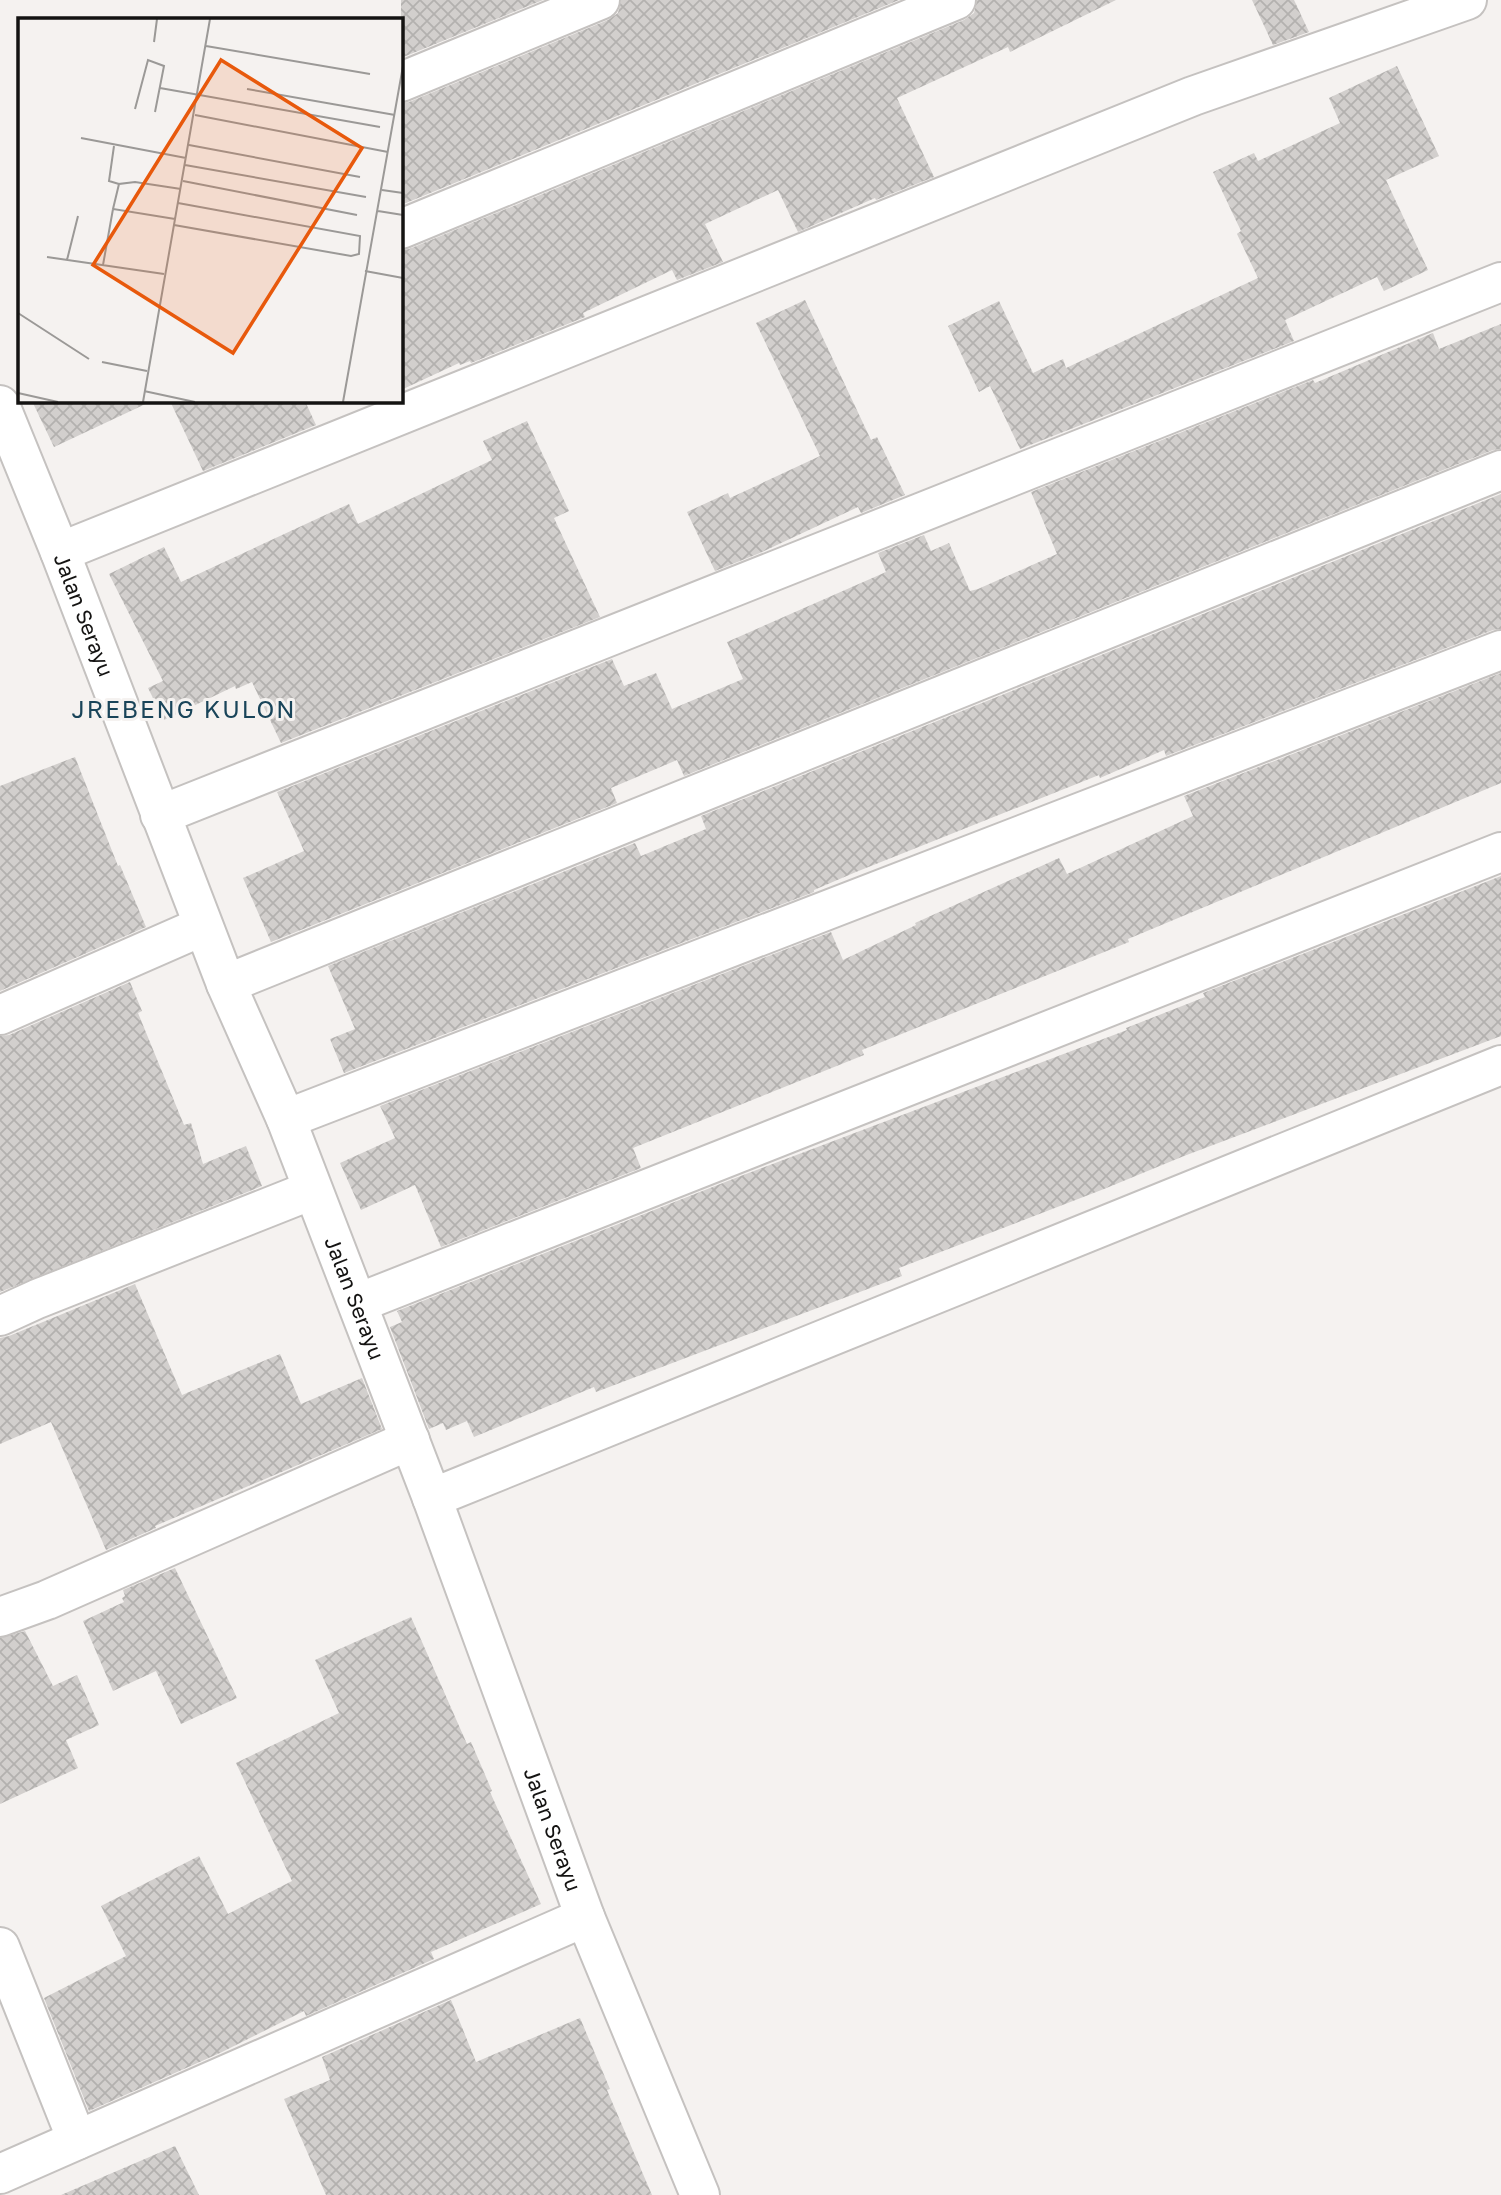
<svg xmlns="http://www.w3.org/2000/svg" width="1501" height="2195" font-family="'Golos Text',sans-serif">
<defs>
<pattern id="building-cross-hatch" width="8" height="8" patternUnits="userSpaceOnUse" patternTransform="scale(1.75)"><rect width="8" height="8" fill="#d2cfcd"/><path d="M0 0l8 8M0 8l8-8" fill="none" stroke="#b3b1af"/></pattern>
</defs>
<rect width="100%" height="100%" fill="#f5f2f0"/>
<g fill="url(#building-cross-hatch)">
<polygon points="401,0 543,0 401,58"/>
<polygon points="621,0 899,0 401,205 401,103 409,102 608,20 618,13"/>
<polygon points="977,0 1116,0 1010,52 1008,47 897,98 934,177 876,200 875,198 798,232 778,190 705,224 723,262 677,280 672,270 583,313 585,317 471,363 470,361 460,365 459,363 401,390 401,250 409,249 964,20 974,13"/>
<polygon points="1252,0 1294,0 1309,32 1273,45"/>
<polygon points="1397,66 1439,156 1386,180 1428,270 1384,291 1377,277 1285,320 1294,341 1020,449 990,386 979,392 948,326 999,301 1033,373 1063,359 1066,368 1258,278 1237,234 1241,231 1213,172 1254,153 1258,161 1340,123 1329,98"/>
<polygon points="805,300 871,440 877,437 905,495 861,513 858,507 760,553 715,571 687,512 728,493 730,498 820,456 756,323"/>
<polygon points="1501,324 1501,449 1493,450 684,776 677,760 611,788 617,803 271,942 243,878 304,851 277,792 612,659 624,686 656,673 672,709 743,679 727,642 886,572 878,553 924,535 931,551 949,543 970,591 978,589 1057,554 1031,492 1313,380 1315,383 1433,333 1439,349"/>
<polygon points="32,401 152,401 54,447"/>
<polygon points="170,401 305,401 316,425 203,471"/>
<polygon points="527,421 569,511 554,518 600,617 281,743 252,682 236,689 235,686 164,720 148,688 163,681 109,574 164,547 181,582 349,504 358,524 492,460 483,441"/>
<polygon points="1501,494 1501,629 1493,630 1166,756 1164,750 1100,778 1099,775 856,872 814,890 814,892 344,1073 330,1039 355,1029 328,966 635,843 641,856 706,829 701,816"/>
<polygon points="1501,673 1501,783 1128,939 1129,942 862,1050 864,1055 633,1148 641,1168 441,1247 415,1185 361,1210 340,1163 395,1138 380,1106 831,932 843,960 916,925 915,923 1059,858 1067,874 1193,816 1184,796"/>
<polygon points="75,757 118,866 120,865 146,927 0,991 0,786"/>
<polygon points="1501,876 1501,1036 1184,1156 1104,1189 899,1268 902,1276 596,1392 594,1387 474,1437 467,1421 446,1430 443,1423 429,1429 390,1327 402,1322 397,1311 738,1177 1127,1030 1126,1028 1205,997 1203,993"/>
<polygon points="130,982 142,1011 138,1013 184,1125 191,1123 203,1164 246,1146 262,1186 0,1292 0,1036 9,1035"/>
<polygon points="135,1284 182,1395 280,1354 301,1404 362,1378 382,1429 155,1526 156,1528 106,1550 51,1422 0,1444 0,1338 9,1336"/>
<polygon points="175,1568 237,1698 181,1724 156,1671 113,1691 83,1621 124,1602 122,1598 125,1596 123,1590"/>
<polygon points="411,1617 467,1744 471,1742 492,1791 490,1792 541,1904 431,1952 434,1959 306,2016 304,2011 220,2053 89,2111 44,1998 126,1956 101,1906 199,1856 228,1914 292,1881 236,1763 339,1713 315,1660"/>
<polygon points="25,1631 53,1686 77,1675 99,1725 66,1740 78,1768 0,1804 0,1638"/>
<polygon points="451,2000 476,2062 580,2018 610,2089 607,2090 652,2195 326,2195 284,2099 330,2080 322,2057"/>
<polygon points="175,2146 199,2195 61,2195"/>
</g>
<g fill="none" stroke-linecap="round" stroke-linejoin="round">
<defs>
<g id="minor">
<polyline points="401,82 600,0"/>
<polyline points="401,229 956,0"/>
<path id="s1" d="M0 405 60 552 226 984 286 1119 432 1498 585 1917 700 2195"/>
<polyline points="60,552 1193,96 1467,0"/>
<polyline points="160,815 1501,282"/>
<polyline points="226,984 1501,470"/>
<polyline points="0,1015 203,926"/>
<polyline points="286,1119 1501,650"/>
<polyline points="358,1303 1501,852"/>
<polyline points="0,1316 37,1299 312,1190"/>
<polyline points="432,1498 1501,1065"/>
<polyline points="0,1617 47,1600 410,1440"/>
<polyline points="0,1947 77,2140"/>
<polyline points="0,2174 585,1917"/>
</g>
</defs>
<use href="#minor" stroke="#c5c2c0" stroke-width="42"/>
<use href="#minor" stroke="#fff" stroke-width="38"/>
</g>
<g text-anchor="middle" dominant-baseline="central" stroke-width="6" stroke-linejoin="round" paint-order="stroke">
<g font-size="21" fill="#141312" stroke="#f5f2f0">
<text stroke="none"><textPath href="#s1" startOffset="226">Jalan Serayu</textPath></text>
<text stroke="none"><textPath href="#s1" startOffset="961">Jalan Serayu</textPath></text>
<text stroke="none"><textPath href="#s1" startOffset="1528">Jalan Serayu</textPath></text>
</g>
<g font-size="24" letter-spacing="2" fill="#194459" stroke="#f5f2f0">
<text x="184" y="708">JREBENG KULON</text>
</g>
</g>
<g transform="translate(18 18)">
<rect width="385" height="385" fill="#f5f2f0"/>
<path fill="none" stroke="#9b9997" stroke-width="2" d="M136 24 139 1M188 28 352 56M142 70 362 109M229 71 377 97M117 91 130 42 146 48 137 94M177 97 370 134M63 120 168 140M171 127 342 159M96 128 91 163 101 166M167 147 348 179M165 163 339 197M364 172 385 175M360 193 385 197M157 201 95 191 101 166 117 164 163 171M156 207 333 238 341 236 342 218 160 185M29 239 146 256M49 242 60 198M85 247 95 191M347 253 385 260M0 295 71 341M84 344 129 353M126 373 177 384M0 375 40 384M125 384 192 1M325 384 385 48"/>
<path fill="#e8590c" fill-opacity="0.15" stroke="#e8590c" stroke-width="3.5" d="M203 42 344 130 215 335 75 247Z"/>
<rect width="385" height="385" fill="none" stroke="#141312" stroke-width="3.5"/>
</g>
</svg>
